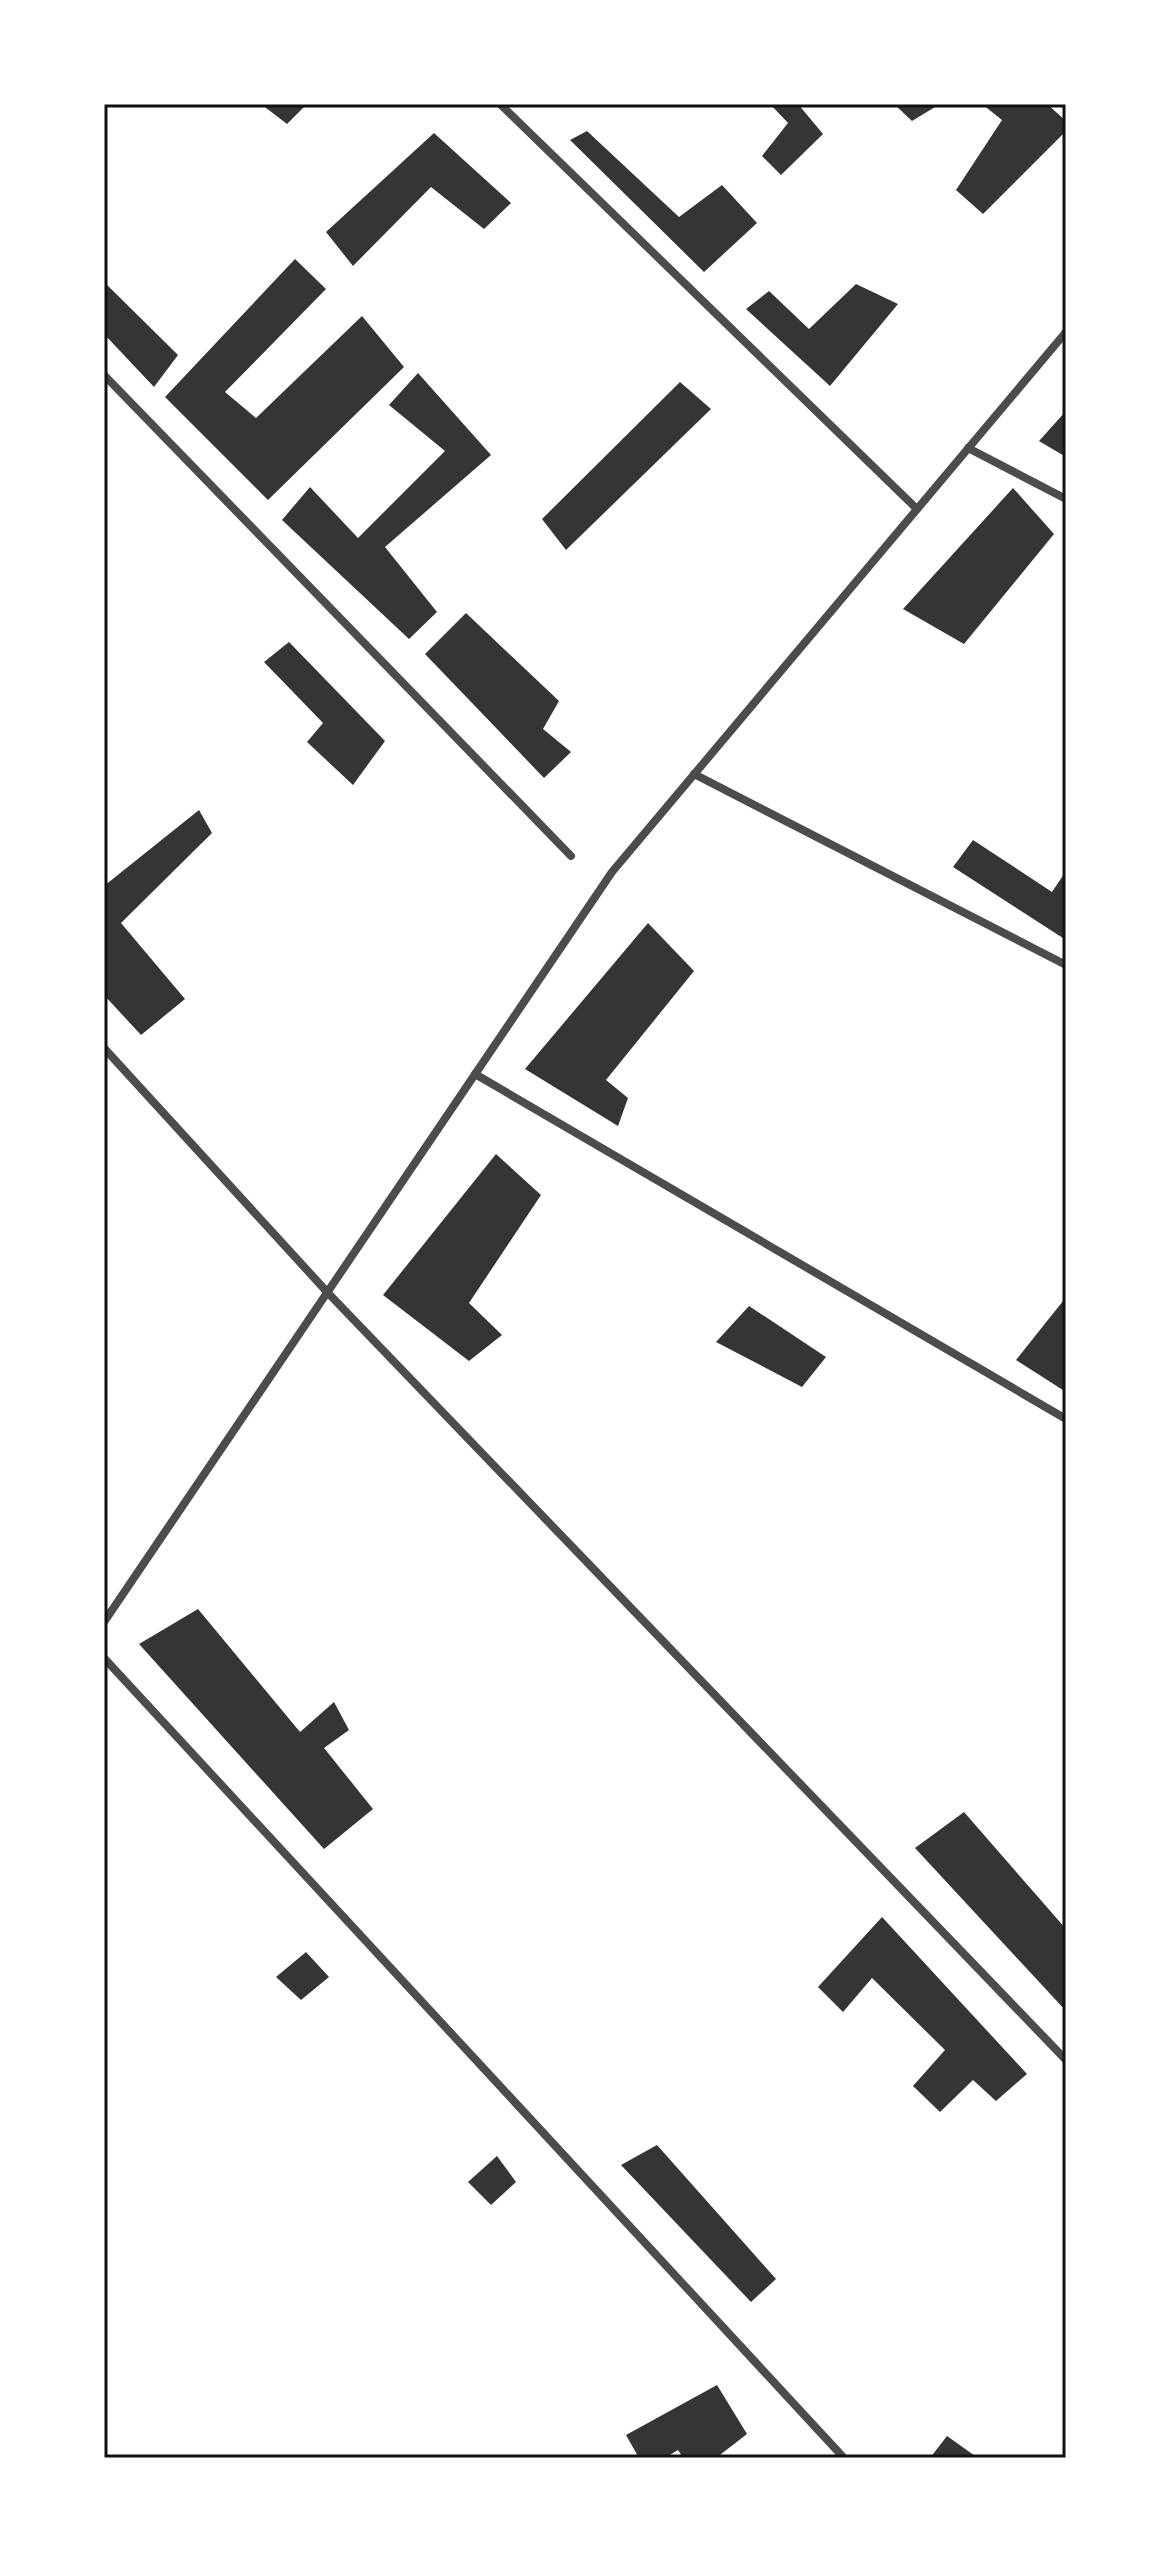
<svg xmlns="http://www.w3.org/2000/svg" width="1170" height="2562" font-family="Manrope,sans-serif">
<rect width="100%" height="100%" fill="#fff"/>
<g fill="#353535">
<polygon points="261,104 307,104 287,124"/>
<polygon points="770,104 798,104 823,134 781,175 762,156 788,123"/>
<polygon points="894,104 940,104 912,121"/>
<polygon points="982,104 1047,104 1066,121 1066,131 983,214 956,190 1002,120"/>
<polygon points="587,131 679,217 722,185 757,223 704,272 570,140"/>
<polygon points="434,133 511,203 484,229 431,187 353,266 326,232"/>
<polygon points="295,259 326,289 225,392 256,418 362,316 404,367 268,500 165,397"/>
<polygon points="104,282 178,355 154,387 104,334"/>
<polygon points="856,284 898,304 830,386 746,309 769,291 809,329"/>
<polygon points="418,373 491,455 385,547 437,612 409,639 282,520 310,487 358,538 445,451 389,405"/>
<polygon points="680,382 711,409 566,550 542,519"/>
<polygon points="1066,411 1066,457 1039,441"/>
<polygon points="1013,488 1054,534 964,644 903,609"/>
<polygon points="466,613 559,701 543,729 571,752 544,778 425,654"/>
<polygon points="289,642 385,741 353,785 307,742 323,723 264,662"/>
<polygon points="199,810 212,833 121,923 185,999 141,1035 104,995 104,886"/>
<polygon points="973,840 1052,892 1066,871 1066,940 953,867"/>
<polygon points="648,923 694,971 606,1080 628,1098 618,1126 525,1069"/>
<polygon points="496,1154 541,1195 469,1303 502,1335 469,1361 383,1295"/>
<polygon points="1063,1301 1066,1304 1066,1392 1016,1360"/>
<polygon points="749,1306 826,1357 802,1387 716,1342"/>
<polygon points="198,1609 300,1732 334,1702 349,1730 324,1748 373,1809 324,1849 139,1644"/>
<polygon points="964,1812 1066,1929 1066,2011 915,1848"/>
<polygon points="882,1917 1027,2074 996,2101 973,2080 940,2112 913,2086 945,2050 872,1978 843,2012 818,1987"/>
<polygon points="306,1952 329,1977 301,2000 276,1977"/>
<polygon points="657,2145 776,2279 751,2302 621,2165"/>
<polygon points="497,2156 516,2182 491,2205 468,2182"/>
<polygon points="717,2385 747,2434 716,2458 683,2458 678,2450 665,2458 639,2458 626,2435"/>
<polygon points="947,2436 978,2458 930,2458"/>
</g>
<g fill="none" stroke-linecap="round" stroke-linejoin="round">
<g stroke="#4c4c4c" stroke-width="8">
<polyline points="500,104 917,509"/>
<polyline points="104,375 571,856"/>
<polyline points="968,448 1066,499"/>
<polyline points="694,774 1066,965"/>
<polyline points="104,1048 328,1293 1066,2060"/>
<polyline points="475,1074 1066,1419"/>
<polyline points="104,1622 612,872 1066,332"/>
<polyline points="104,1658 844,2458"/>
</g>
</g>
<rect width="1170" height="2562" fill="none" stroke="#ffffff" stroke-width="212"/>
<rect x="106" y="106" width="958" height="2350" fill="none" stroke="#111" stroke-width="3"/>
</svg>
